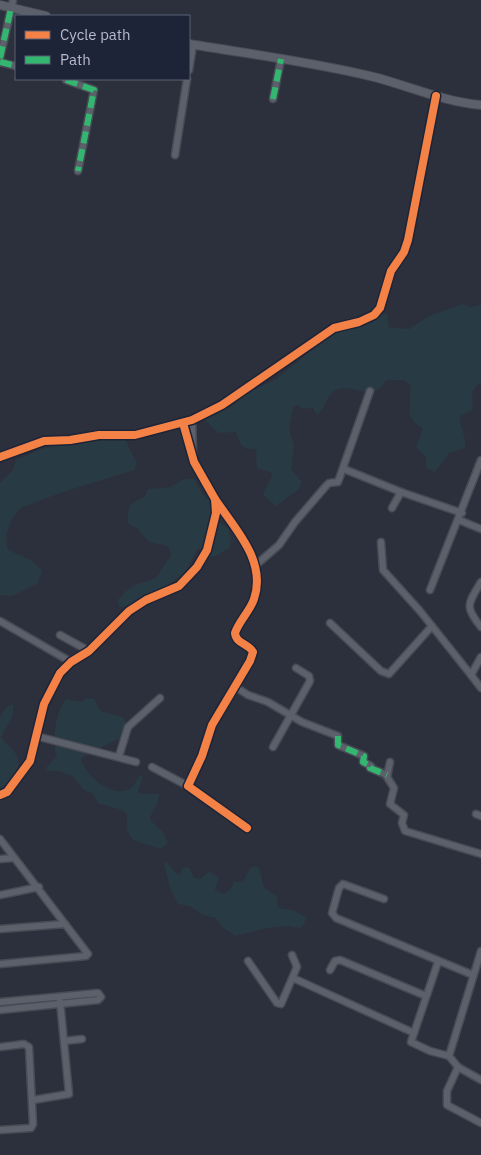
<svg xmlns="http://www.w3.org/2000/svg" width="481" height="1155" font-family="'IBM Plex Sans',sans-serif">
<rect width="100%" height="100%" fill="#2c303c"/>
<g fill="#283a43">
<path d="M463 304 470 307 481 305V383C470 388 472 399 473 410L460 416C459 428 467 435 465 448L449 453 435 472 426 468V457L416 447 423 429 414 422 409 412C412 402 408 396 411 386L404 380H386C373 405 355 382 336 390 325 395 327 408 317 415L313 408 303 409 298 405 293 407 289 429 294 445 291 469 302 482 299 489 276 506 263 495C265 486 271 482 272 473L257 468 256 449C242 450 240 445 236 432L219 433 205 421 206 417 234 405 243 395 275 380 328 337 346 327 369 322 381 314 386 313 388 316V327L409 329 429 316Z"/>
<path d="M113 439 125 440 137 463 134 470 63 492 21 508C10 518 3 536 8 550L31 560 42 570 38 583 12 596 0 595V483L13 470 16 460 42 449 65 443Z"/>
<path d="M184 479H194L203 495 209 500 213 518 228 528 231 538 230 548 213 557 198 548C193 556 190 566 184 573 176 581 127 610 119 607L118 600 125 592 135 585 156 578 171 555 168 546 149 542 137 528 129 524 127 521 130 505 145 496 148 489 171 487Z"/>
<path d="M66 699 81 702 86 699H94L100 711 123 717 126 724 120 738 81 758 82 762C88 777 114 801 132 787 136 784 136 778 141 775L143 777 138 791 141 794H159L158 801 150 817 151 821 162 831 168 843 161 849 133 840 127 830V814L122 810 98 803 93 794 83 789 72 776 59 771H48L46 768 57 756C51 742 56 711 66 699Z"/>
<path d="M13 705V715L1 737C16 757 23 751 15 779L0 788V717L7 706Z"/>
<polygon points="164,863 167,863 178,875 181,873 182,868 189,867 194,878 200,879 209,872 219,877 215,890 223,894 231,889 234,882 243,882 250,868 256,866 259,868 264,887 277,897 278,908 293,910 307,918 301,928 289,926 267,928 235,936 221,926 216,918 203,915 190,906 178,904 170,888"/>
</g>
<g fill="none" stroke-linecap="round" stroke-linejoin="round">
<defs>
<g id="minor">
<polyline points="0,58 13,0"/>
<polyline points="0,62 16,66"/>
<polyline points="189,70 193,45"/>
<polyline points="66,80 94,90 78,171"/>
<polyline points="273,99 281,59"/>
<polyline points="175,155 187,79"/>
<polyline points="192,420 193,454"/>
<polyline points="0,457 44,441 70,440 99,435 135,435 192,420 222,405 334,328 359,322 374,315 380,308 391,271 404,252 408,240 436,96"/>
<polyline points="344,469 401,492 462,513"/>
<path d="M216 500C236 530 268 561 254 600 250 612 239 621 235 633 236 644 248 643 253 652L250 661 212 725 202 756 188 786 247 828"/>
<polyline points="392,508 401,492"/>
<polyline points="459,520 481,529"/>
<polyline points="381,542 383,570 420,611 471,675 481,657"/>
<polyline points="257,564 279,545 295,522 326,486 329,483 338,482 370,391"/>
<path d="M481 582C468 604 464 606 481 627"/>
<polyline points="430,590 481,460"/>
<polyline points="0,621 71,662"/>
<polyline points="330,623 381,671 389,674 432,626"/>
<polyline points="60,635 89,651"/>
<polyline points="471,675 481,688"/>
<polyline points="234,686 248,695 268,702 302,722 338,736 338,745 364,756 363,762 371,766 370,768 387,775"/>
<polyline points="36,736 136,762"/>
<polyline points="273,747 310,681 309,676 296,668"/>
<polyline points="119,756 128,727 160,698"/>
<polyline points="390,762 387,777 394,788 390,804 404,815 402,823 405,831 481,854"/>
<polyline points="152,767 188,786"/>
<polyline points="0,795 7,792 30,761 44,704 60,673 71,662 89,651 129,611 146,600 179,586 197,567 207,550 216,513 215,499 194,462 183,423"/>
<polyline points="476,814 481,816"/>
<polyline points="0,839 88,954 86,956 0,964"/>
<polyline points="0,859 14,858"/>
<polyline points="0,895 39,887"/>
<polyline points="384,899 343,884 339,888 332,913 336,918 473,975"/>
<polyline points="0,929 65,924"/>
<polyline points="248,961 277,1003 281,1004 297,967 292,955"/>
<polyline points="438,962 411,1042 430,1051 449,1056 458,1067 481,1080"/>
<polyline points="330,970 335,961 340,960 426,996"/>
<polyline points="293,978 414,1033"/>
<polyline points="0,1002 98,993 101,997 98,1000 0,1010"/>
<polyline points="64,1041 82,1039"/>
<polyline points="0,1047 24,1044 29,1047 33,1124 31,1128 0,1130"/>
<polyline points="449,1056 481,951"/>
<polyline points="458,1067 447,1091 447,1105 481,1123"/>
<polyline points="33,1100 69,1094 60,1001"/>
</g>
<g id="tertiary">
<polyline points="0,5 46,16"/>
<path d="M189 44C250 54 313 62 374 77 409 86 444 102 481 105"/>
</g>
</defs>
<use href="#minor" stroke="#484b55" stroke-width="9"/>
<use href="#tertiary" stroke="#484b55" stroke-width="10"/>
<use href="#minor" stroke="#5c606a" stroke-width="6"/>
<use href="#tertiary" stroke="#5c606a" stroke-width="8"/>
<g stroke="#33b770" stroke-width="6" stroke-dasharray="12 6" stroke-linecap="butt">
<polyline points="0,58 11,8"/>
<polyline points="0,62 16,66"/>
<polyline points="66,80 94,90 78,171"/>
<polyline points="273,99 281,59"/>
<polyline points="338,736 338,745 364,756 363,762 371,766 370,768 387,775"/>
</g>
<defs>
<g id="cycleway">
<polyline points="0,457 44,441 70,440 99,435 135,435 192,420 222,405 334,328 359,322 374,315 380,308 391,271 404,252 408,240 436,96"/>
<path d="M215 499C235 529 267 561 254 599 250 611 239 621 235 633 236 644 248 643 253 652L250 661 212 725 202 756 188 786 247 828"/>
<polyline points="0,795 7,792 30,761 44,704 60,673 71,662 89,651 129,611 146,600 179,586 197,567 207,550 216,513 215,499 194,462 183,423"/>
</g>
</defs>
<use href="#cycleway" stroke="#1e2438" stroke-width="11"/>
<use href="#cycleway" stroke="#f48246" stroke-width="8"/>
</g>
<rect x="15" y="15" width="175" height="65" fill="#1e2438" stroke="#5b6073"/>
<rect x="25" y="31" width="25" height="8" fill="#f48246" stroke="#5b6073"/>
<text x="60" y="40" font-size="15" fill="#b6bbcc">Cycle path</text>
<rect x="25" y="56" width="25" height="8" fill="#33b770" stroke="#5b6073"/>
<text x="60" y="65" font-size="15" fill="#b6bbcc">Path</text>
</svg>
